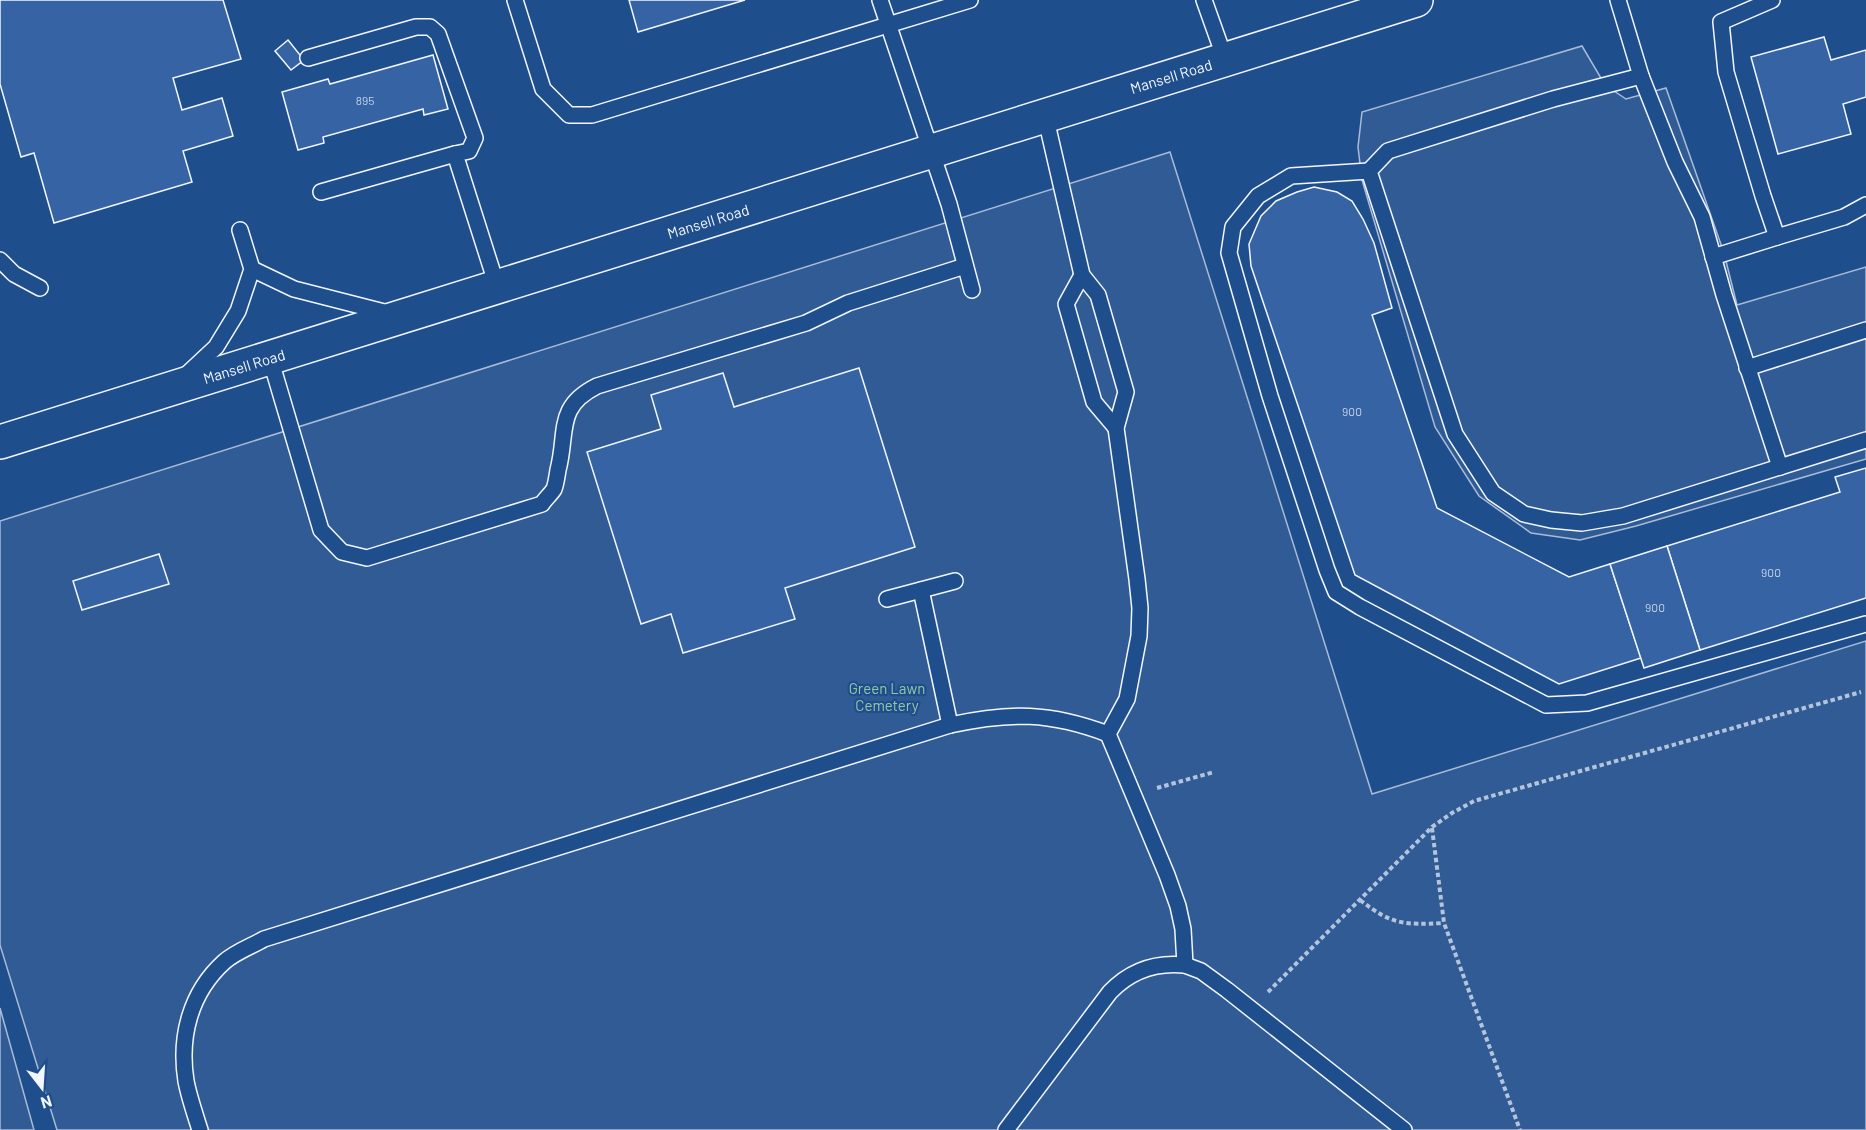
<svg xmlns="http://www.w3.org/2000/svg" width="1866" height="1130" font-family="Barlow,sans-serif">
<rect width="100%" height="100%" fill="#1f4e8c"/>
<g fill="#305b95" stroke="#a8bbd7" stroke-width="1.5">
<polygon points="1582,46 1605,85 1626,99 1666,88 1724,253 1737,305 1866,267 1866,459 1636,526 1580,540 1531,533 1479,496 1435,427 1362,180 1358,147 1362,112"/>
<polygon points="1170,152 1372,794 1866,641 1866,1130 57,1130 0,945 0,521"/>
<polygon points="0,1008 34,1130 0,1130"/>
</g>
<g fill="#3563a3" stroke="#f2f6ff" stroke-width="1.5">
<polygon points="0,0 223,0 241,59 173,78 182,110 222,98 233,136 183,151 192,182 54,223 34,153 21,157 0,84"/>
<polygon points="629,0 745,0 638,32"/>
<polygon points="1824,37 1831,60 1866,50 1866,97 1843,104 1851,134 1778,154 1751,57"/>
<polygon points="288,40 304,60 291,70 275,51"/>
<polygon points="433,55 448,109 424,115 423,109 323,137 324,143 298,150 282,92 328,79 330,84"/>
<polygon points="1314,187 1337,192 1352,201 1363,219 1374,243 1392,308 1372,315 1437,508 1569,577 1610,564 1641,658 1559,684 1355,575 1251,266 1249,244 1261,216 1276,201 1297,192"/>
<polygon points="859,368 915,547 785,588 795,619 683,653 671,614 641,624 587,452 661,429 651,395 723,373 734,407"/>
<polygon points="1866,468 1866,598 1700,650 1667,546 1840,492 1835,477"/>
<polygon points="1667,546 1700,650 1644,668 1610,564"/>
<polygon points="159,554 169,584 82,610 73,581"/>
</g>
<g fill="none" stroke-linecap="round" stroke-linejoin="round">
<defs>
<g id="service">
<polyline points="515,0 543,89 569,115 592,115 970,0"/>
<polyline points="880,0 949,204 972,290"/>
<polyline points="1204,0 1225,59"/>
<polyline points="1618,0 1641,76 1675,162 1702,217 1724,295 1780,467"/>
<polyline points="1772,0 1721,22 1726,72 1763,196 1777,237 1844,217 1866,205"/>
<polyline points="308,58 416,27 430,27 438,34 475,138 469,151 455,154 497,286"/>
<polyline points="1641,76 1553,99 1388,151 1369,171 1455,434 1493,493 1524,514 1551,520 1582,523 1623,516 1866,440"/>
<polyline points="1045,115 1082,275 1098,295 1126,392 1116,428 1137,579 1140,608 1139,636 1127,699 1108,734 1167,875 1178,906 1183,929 1185,965 1201,971 1227,990 1404,1130"/>
<polyline points="1369,171 1291,176 1258,196 1233,227 1229,253 1270,396 1327,570 1336,592 1360,607 1546,705 1587,703 1866,624"/>
<polyline points="321,192 455,154"/>
<polyline points="1713,257 1777,237"/>
<polyline points="0,260 14,274 40,288"/>
<polyline points="252,269 294,289 392,314"/>
<polyline points="1082,275 1066,304 1094,402 1116,428"/>
<path d="M270 358 321 530 342 552 367 558 542 504C545 499 551 494 554 489 556 484 557 476 558 470 568 432 555 407 597 386L806 323 848 303 965 266"/>
<polyline points="1747,368 1866,330"/>
<polyline points="186,375 216,347 238,311 252,269 240,230"/>
<polyline points="921,590 950,725"/>
<polyline points="887,599 955,581"/>
<path d="M200 1130C195 1114 189 1097 186 1081 179 1037 190 993 224 962 235 952 252 946 264 939L950 725C1010 712 1050 712 1108 734"/>
<path d="M1006 1130 1110 992C1130 971 1156 962 1185 965"/>
</g>
<polyline id="secondary" points="0,442 1416,0"/>
</defs>
<use href="#service" stroke="#f2f6ff" stroke-width="18"/>
<use href="#secondary" stroke="#f2f6ff" stroke-width="36"/>
<g stroke="#b3c4dc" stroke-width="4" stroke-dasharray="4.5 3" stroke-linecap="butt">
<polyline points="1157,788 1214,772"/>
<polyline points="1432,828 1444,923 1520,1130"/>
<path d="M1360 900C1392 925 1404 925 1444 923"/>
<polyline points="1268,992 1432,827 1452,813 1474,801 1861,692"/>
</g>
<use href="#service" stroke="#1f4e8c" stroke-width="15"/>
<use href="#secondary" stroke="#1f4e8c" stroke-width="33"/>
</g>
<g text-anchor="middle" dominant-baseline="central" stroke-width="4.5" stroke-linejoin="round" paint-order="stroke">
<g font-size="12" fill="#c3d1e8">
<text x="365" y="100">895</text>
<text x="1352" y="411">900</text>
<text x="1771" y="572">900</text>
<text x="1655" y="607">900</text>
</g>
<g font-size="15" fill="#f2f6ff" stroke="#1f4e8c">
<text transform="translate(1171 76) rotate(-17)">Mansell Road</text>
<text transform="translate(708 221) rotate(-17)">Mansell Road</text>
<text transform="translate(244 366) rotate(-17)">Mansell Road</text>
</g>
<g font-size="15" fill="#97c8a6" stroke="#1f4e8c">
<text x="887" y="688">Green Lawn<tspan x="887" dy="17">Cemetery</tspan></text>
</g>
</g>
<g transform="translate(42 1088) rotate(163)" stroke="#1f4e8c" stroke-width="4.5" paint-order="stroke">
<path d="M0-4.5L10 22L0 15L-10 22Z" fill="#f2f6ff"/>
<text y="-9" font-size="16" font-weight="bold" text-anchor="middle" fill="#f2f6ff">N</text>
</g>
</svg>
